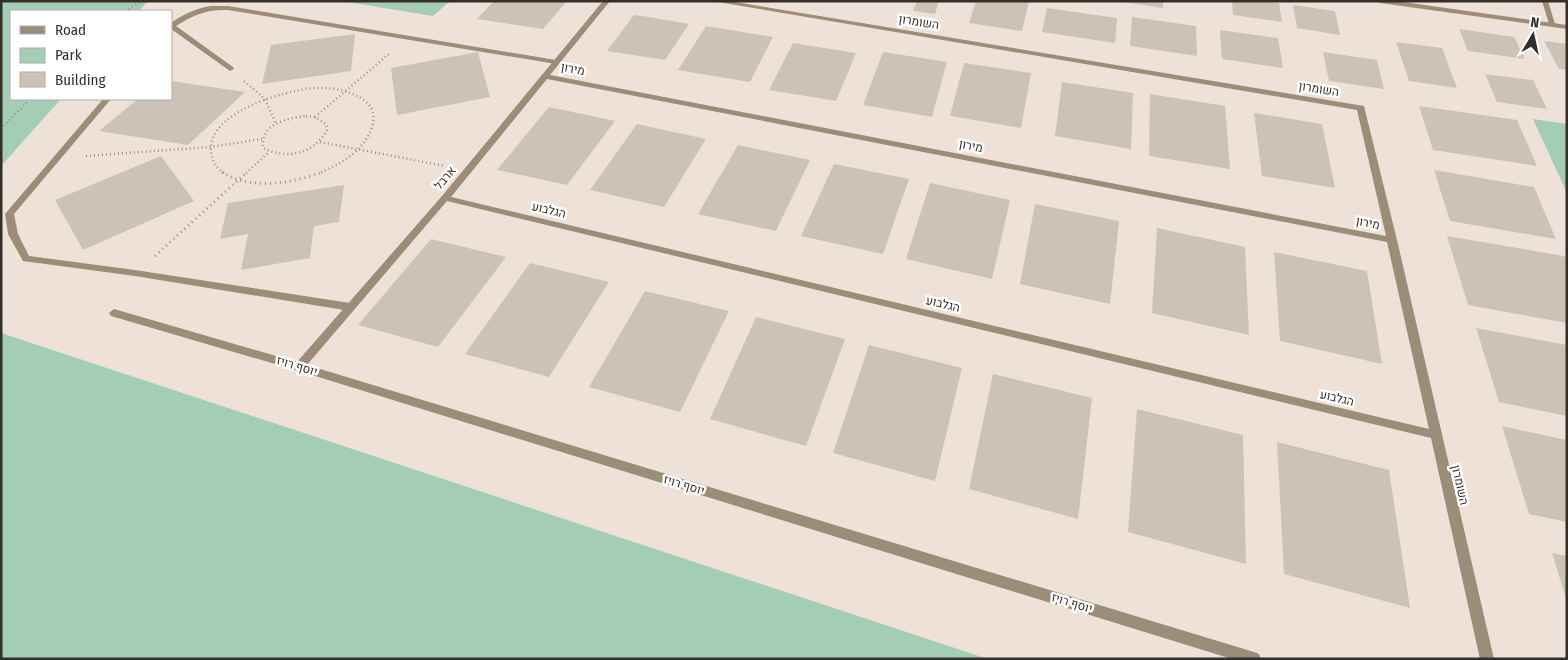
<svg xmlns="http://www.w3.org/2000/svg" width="1568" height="660" font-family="'Fira Sans Condensed',Heebo,sans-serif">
<rect width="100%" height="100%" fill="#eee2d8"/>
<g fill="#a3ceb5">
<polygon points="1,1 148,1 139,11 11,11 11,99 61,99 1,166"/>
<polygon points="341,1 450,1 433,16"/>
<polygon points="1533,119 1567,124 1567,193"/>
<polygon points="1,333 988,659 1,659"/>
</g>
<g fill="#ccc3b7">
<polygon points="494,1 567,1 543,29 477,19"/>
<polygon points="917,1 939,1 935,14 913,11"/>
<polygon points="976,1 1029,1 1022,31 969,23"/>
<polygon points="1124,1 1163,1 1163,8 1124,2"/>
<polygon points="1232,1 1279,3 1282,22 1233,15"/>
<polygon points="1293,5 1335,11 1340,35 1297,28"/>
<polygon points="1047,8 1117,18 1115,43 1042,32"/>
<polygon points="634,15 649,17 689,24 665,60 607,51"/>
<polygon points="1132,17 1196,26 1197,56 1130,46"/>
<polygon points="706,26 773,37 750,82 678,70"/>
<polygon points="1459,29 1514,37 1525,59 1468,51"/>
<polygon points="1220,30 1278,38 1283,68 1222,59"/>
<polygon points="355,34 351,71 262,84 271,45"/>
<polygon points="1544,41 1567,44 1567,70 1559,69"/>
<polygon points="1396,42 1442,48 1457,88 1409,81"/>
<polygon points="793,43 856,53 836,101 769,90"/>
<polygon points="478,52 490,97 397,115 391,68"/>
<polygon points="883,52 947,62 932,117 863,105"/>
<polygon points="1323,52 1377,60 1384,89 1329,81"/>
<polygon points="964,63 1031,73 1021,128 950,116"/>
<polygon points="1485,74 1533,80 1547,109 1497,102"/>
<polygon points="171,81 245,92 188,145 99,131 138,99 171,99"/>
<polygon points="1062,82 1133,93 1131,149 1055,136"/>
<polygon points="1150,94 1225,106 1230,169 1149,156"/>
<polygon points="1419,106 1517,120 1537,166 1433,150"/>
<polygon points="549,107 615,121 567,185 497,170"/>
<polygon points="1254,113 1322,124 1335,188 1262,176"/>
<polygon points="637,124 706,139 664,207 590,190"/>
<polygon points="738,145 810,160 776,231 698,214"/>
<polygon points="161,156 194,201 83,250 55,200"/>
<polygon points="834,164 909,179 883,254 801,236"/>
<polygon points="1434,170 1534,187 1556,239 1450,221"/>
<polygon points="930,183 1010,200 992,279 906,259"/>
<polygon points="344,185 339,222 314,226 310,258 241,270 248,234 220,239 228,203"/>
<polygon points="1035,204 1119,221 1110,304 1020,284"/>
<polygon points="1157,228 1245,247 1249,335 1152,313"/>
<polygon points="1447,236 1564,256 1567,261 1567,323 1468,305"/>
<polygon points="431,239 506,257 438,347 358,325"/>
<polygon points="1274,252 1367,271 1382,364 1280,341"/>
<polygon points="530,263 609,282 549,377 465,354"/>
<polygon points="645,291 729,311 680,412 589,387"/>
<polygon points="756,317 845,339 806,446 710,419"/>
<polygon points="1476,328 1567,345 1567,416 1499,402"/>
<polygon points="869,345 962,368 935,481 833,453"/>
<polygon points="993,374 1092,398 1078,519 969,489"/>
<polygon points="1137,409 1243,435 1246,564 1128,532"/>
<polygon points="1502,426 1567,440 1567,522 1529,514"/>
<polygon points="1277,442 1389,470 1410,608 1284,574"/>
<polygon points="1552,553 1567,556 1567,597 1566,598"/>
</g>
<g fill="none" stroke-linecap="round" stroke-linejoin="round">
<g stroke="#9a928b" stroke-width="2.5" stroke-dasharray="1 3" stroke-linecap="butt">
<polyline points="125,11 142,1"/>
<polyline points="244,81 265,99 276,124"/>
<path d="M306 116 315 117 326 124 327 130C314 154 287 160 263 148 260 124 287 118 306 116Z"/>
<polyline points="315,117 389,54"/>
<polyline points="1,129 30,99"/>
<polyline points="320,142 445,166"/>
<polyline points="86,156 210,147 262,139"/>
<path d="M224 173C216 168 212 161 211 152 207 112 284 91 313 88 329 87 348 90 361 98 372 105 376 114 372 127 365 150 340 165 319 173"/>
<polyline points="246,173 269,152"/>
</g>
<g stroke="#9a928b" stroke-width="3" stroke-dasharray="1 4" stroke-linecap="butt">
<path d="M222 172C250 191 293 183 323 172"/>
<polyline points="155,256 247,172"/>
</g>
<g fill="#9c8d78" fill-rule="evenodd">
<polygon points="1542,1 1548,1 1555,24 1554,25 1549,24"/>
<path d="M211 6H228L556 60 560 62 556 64 228 10C207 9 193 15 176 26L233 67 234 69 230 71 171 29V23C184 14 196 8 211 6Z"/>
<polygon points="103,99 111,99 14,214 18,234 29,256 135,270 350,303 353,304 355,307 353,310 350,311 135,276 23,261 8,234 5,214"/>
</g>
<g fill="#9c8d78" fill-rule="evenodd">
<path d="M603 1H610L550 75 1386 236 1357 110 712 1H729L1364 106 1397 240 1494 659H1480L1431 438 447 201 307 365 1254 652 1259 654 1261 659H1232L299 371 111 316 109 313 114 309 297 362 442 196ZM547 79 1387 242 1429 429 451 197Z"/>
<polygon points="1377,1 1396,1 1567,25 1567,29 1380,3"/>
</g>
</g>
<g text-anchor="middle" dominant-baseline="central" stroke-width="5" stroke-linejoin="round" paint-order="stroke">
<g font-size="12" fill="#332f2b" stroke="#fff">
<text transform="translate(919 22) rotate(9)">השומרון</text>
<text transform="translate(573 69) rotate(11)">מירון</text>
<text transform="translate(1319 89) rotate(9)">השומרון</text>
<text transform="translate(971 146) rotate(11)">מירון</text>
<text transform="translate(445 178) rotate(-50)">ארבל</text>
<text transform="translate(549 210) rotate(13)">הגלבוע</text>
<text transform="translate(1368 223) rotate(11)">מירון</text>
<text transform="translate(943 304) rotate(13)">הגלבוע</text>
<text transform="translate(297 366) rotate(17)">יוסף רויז</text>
<text transform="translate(1337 398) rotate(13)">הגלבוע</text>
<text transform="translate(684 485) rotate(17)">יוסף רויז</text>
<text transform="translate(1460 485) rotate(77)">השומרון</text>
<text transform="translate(1072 603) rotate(17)">יוסף רויז</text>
</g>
</g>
<rect width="1568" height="660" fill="none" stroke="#332f2b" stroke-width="5"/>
<rect x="10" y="10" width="162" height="90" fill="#ffffff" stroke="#adacaa"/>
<rect x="20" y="26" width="25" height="8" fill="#9c8d78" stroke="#adacaa"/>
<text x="55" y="35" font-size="15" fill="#332f2b">Road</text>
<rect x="20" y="48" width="25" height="15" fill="#a3ceb5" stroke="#adacaa"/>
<text x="55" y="60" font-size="15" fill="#332f2b">Park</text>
<rect x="20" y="72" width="25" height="15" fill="#ccc3b7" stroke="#adacaa"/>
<text x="55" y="85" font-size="15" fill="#332f2b">Building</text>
<g transform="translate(1533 35) rotate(9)" stroke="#ffffff" stroke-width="4" paint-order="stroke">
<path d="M0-4L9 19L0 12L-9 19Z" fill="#332f2b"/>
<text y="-8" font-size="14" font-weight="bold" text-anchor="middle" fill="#332f2b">N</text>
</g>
</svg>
